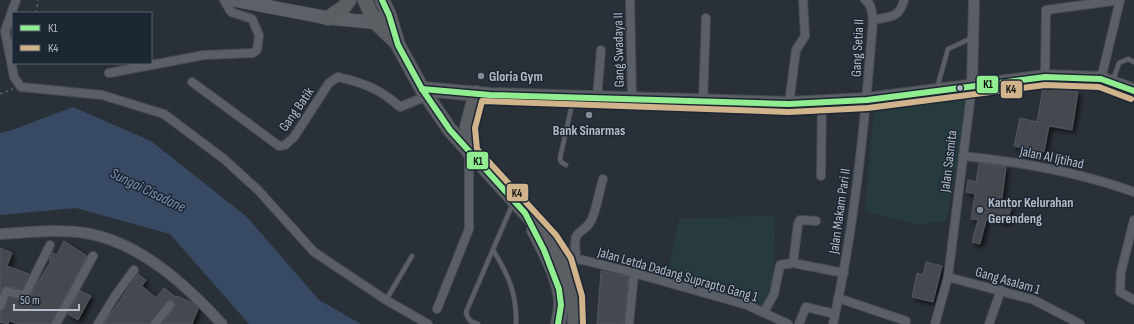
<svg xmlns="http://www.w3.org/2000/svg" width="1134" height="324" font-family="'Sofia Sans Condensed',sans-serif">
<defs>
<filter id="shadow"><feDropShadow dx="3" dy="3" stdDeviation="2" flood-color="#0009"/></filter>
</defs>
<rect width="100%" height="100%" fill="#2a3038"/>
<g fill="#273a3e">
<polygon points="970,99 946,221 919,225 865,212 874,107"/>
<polygon points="775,215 773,294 763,307 667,276 679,219"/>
</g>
<polygon fill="#384963" points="73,107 151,141 247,217 319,300 361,324 249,324 170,234 76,208 0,215 0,133 12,130"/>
<g fill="#444950" stroke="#52575f" filter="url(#shadow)">
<polygon points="1043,88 1078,92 1072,130 1049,126 1044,152 1014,146 1020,118 1037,122"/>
<polygon points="979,163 1006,167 1001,206 1011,208 1007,223 987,217 980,244 972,242 978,220 971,219 975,194 966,192 968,180 976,182"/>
<polygon points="64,241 87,256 51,324 18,324 9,321 8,324 0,322 0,311 5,308 9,297 24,300 29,297 51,261 49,260 52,253 57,255"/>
<polygon points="0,248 12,253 7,266 29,274 22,289 5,286 0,291"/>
<polygon points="926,262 942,266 933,302 912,297 917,273 923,275"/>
<polygon points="601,271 628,277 624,324 597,324"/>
<polygon points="138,274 146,280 142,286 156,298 164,288 176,297 177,296 193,303 198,309 192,324 162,324 175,306 175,303 170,300 166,302 150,324 104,324"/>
<polygon points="80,291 91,296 78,320 68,314"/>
</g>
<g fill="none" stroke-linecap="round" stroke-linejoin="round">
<g stroke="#484c53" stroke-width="5.5">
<g id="service">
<polyline points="1113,80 1119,63 1128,59 1134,62"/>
<polyline points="937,88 948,49 972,38"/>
<polyline points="566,165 561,162 560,158 573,100"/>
<path d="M493,250C509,276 517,294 516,324"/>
<polyline points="386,300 412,256"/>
<path d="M478,324C470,322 468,320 466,312L513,203"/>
</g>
</g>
<g stroke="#484c53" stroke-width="10">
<g id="minor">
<polyline points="16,0 5,31 14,77 21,87 102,95 164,114 224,159 258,190 314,252 386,300 428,324"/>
<polyline points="630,0 632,99"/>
<path d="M873,20C890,16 899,19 904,0"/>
<polyline points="109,73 204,55 253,53 257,50 259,35 252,19 231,12 224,0"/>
<polyline points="1045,77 1046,10 1120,0"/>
<polyline points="1101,79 1120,0"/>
<path d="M192,82L279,146L285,145L294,137L329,83L338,77C364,83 380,89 400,107L427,96"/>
<polyline points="597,98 601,50"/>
<polyline points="703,102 706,18"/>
<polyline points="789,104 796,50 805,36 803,0"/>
<path d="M963,156C1021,162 1079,172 1134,192"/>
<polyline points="821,176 822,102"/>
<polyline points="1134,220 1121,272 1120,292 1134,300"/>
<path d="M554,247L576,253C572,226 583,237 592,219C597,207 599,192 603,179"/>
<polyline points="561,258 583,260 634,273 747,305 788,324"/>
<polyline points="793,263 798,224 800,220 816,221"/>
<polyline points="948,277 1034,300 1080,324"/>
<polyline points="838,298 906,321"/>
<polyline points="0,306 6,291 23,295 26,293 50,245"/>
<polyline points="437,309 469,229 469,153"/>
<polyline points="764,312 774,294 780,265 793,263 844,273"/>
<polyline points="56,324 93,256"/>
<polyline points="98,324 115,296 134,270"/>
<polyline points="155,324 170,305"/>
<polyline points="629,324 634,273"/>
<polyline points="799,324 806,307 835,314"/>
<path d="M833,324C855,224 865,122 873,20C872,13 872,4 865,0"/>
<polyline points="935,324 948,277 972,86"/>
<polyline points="989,324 1001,290"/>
</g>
</g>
<g stroke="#484c53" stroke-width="12">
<g id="tertiary">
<polyline points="972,86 974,0"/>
<path d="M0,234C27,232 58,229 85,233C140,242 186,285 222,324"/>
</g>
</g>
<g stroke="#484c55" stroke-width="14">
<polyline id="primary" points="234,0 328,18 370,22 389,15"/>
</g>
<g stroke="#474c53" stroke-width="16">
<g id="trunk">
<polyline points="365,0 374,21 397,43"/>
<path d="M382,0L389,15L398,45L422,89L450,130L550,240C568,271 574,288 575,324"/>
<polyline points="328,18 344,7 349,0"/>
<polyline points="422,89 490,95 789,104 867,100 1045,77 1101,79 1134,91"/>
<polyline points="469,152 467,127 476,93"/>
<path d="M534,230C544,250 562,282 561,305C561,312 559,318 558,324"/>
</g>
</g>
<g stroke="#5d636a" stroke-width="1.5" stroke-dasharray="3 3" stroke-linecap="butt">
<polyline points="36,13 38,0"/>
<polyline points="0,94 13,89"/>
</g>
<use href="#service" stroke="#5a5e66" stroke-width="4"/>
<use href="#minor" stroke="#5a5e66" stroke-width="8"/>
<use href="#tertiary" stroke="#5a5e66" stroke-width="10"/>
<use href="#primary" stroke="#5c6168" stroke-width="13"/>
<use href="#trunk" stroke="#5b5f64" stroke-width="14"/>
<g stroke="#1d2633" stroke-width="9">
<g id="bus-1">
<polyline points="382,0 389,15 398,45 422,89 450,130 525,213 544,250 559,289 561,305 558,324"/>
<polyline points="422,89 490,95 789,104 867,100 1045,77 1101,79 1134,91"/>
</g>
</g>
<g stroke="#1d2633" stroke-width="9">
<polyline id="bus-2" points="583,324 582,296 571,258 556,235 477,149 475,128 482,101 789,112 868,108 1045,85 1099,87 1131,99"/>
</g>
<use href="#bus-1" stroke="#90ee90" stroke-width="6"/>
<use href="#bus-2" stroke="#d2b48c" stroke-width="6"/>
</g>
<g fill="#848b96" stroke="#1d2633" stroke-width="1.5">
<circle cx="481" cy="76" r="4"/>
<circle cx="589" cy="115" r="4"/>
<circle cx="980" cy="210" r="4"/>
</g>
<circle fill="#b4bcc9" stroke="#1d2633" stroke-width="1.5" cx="960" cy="88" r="3.5"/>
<g text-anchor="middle" stroke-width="3" stroke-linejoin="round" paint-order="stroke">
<g font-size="14" fill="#b4bcc9" stroke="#1d2633">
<text transform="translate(857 48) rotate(-87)" y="5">Gang Setia II</text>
<text transform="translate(618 50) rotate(-91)" y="5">Gang Swadaya II</text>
<text transform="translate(296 109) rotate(-55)" y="5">Gang Batik</text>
<text transform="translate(1052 157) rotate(12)" y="5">Jalan Al Ijtihad</text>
<text transform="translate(948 161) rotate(-83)" y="5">Jalan Sasmita</text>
<text transform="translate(839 211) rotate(-82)" y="5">Jalan Makam Pari II</text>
<text transform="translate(678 274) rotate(16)" y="5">Jalan Letda Dadang Suprapto Gang 1</text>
<text transform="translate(1008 280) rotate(16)" y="5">Gang Asalam 1</text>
</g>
<g font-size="14" font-weight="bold" fill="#b4bcc9" stroke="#1d2633" text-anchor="start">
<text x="489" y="81">Gloria Gym</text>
<text x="589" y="135" text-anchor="middle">Bank Sinarmas</text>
<text x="988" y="207">Kantor Kelurahan<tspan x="988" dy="16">Gerendeng</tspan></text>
</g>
<g font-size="15" font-style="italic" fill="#7c92b1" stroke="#1d2633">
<text transform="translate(148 190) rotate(26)" y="5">Sungai Cisadane</text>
</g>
</g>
<g stroke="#1d2633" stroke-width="1.5">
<rect x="976" y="75" width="23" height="19" rx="4" fill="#90ee90"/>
<rect x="1000" y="80" width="23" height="19" rx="4" fill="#d2b48c"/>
<rect x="466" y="151" width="23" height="19" rx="4" fill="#90ee90"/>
<rect x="506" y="183" width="23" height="19" rx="4" fill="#d2b48c"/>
</g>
<g font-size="11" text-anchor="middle" font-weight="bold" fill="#111">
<text x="988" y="88">K1</text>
<text x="1011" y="93">K4</text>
<text x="478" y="165">K1</text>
<text x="517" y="197">K4</text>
</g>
<rect x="12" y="12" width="140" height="52" fill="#1d2633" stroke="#59626f"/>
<rect x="20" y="25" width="20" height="6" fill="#90ee90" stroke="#59626f"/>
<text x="48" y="32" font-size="12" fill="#b4bcc9">K1</text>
<rect x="20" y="45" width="20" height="6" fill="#d2b48c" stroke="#59626f"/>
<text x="48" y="52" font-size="12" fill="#b4bcc9">K4</text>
<path d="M14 304v6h65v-6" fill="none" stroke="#b4bcc9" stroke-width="2"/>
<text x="20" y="304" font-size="12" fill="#b4bcc9" stroke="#1d2633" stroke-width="3" paint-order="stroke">50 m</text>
</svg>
